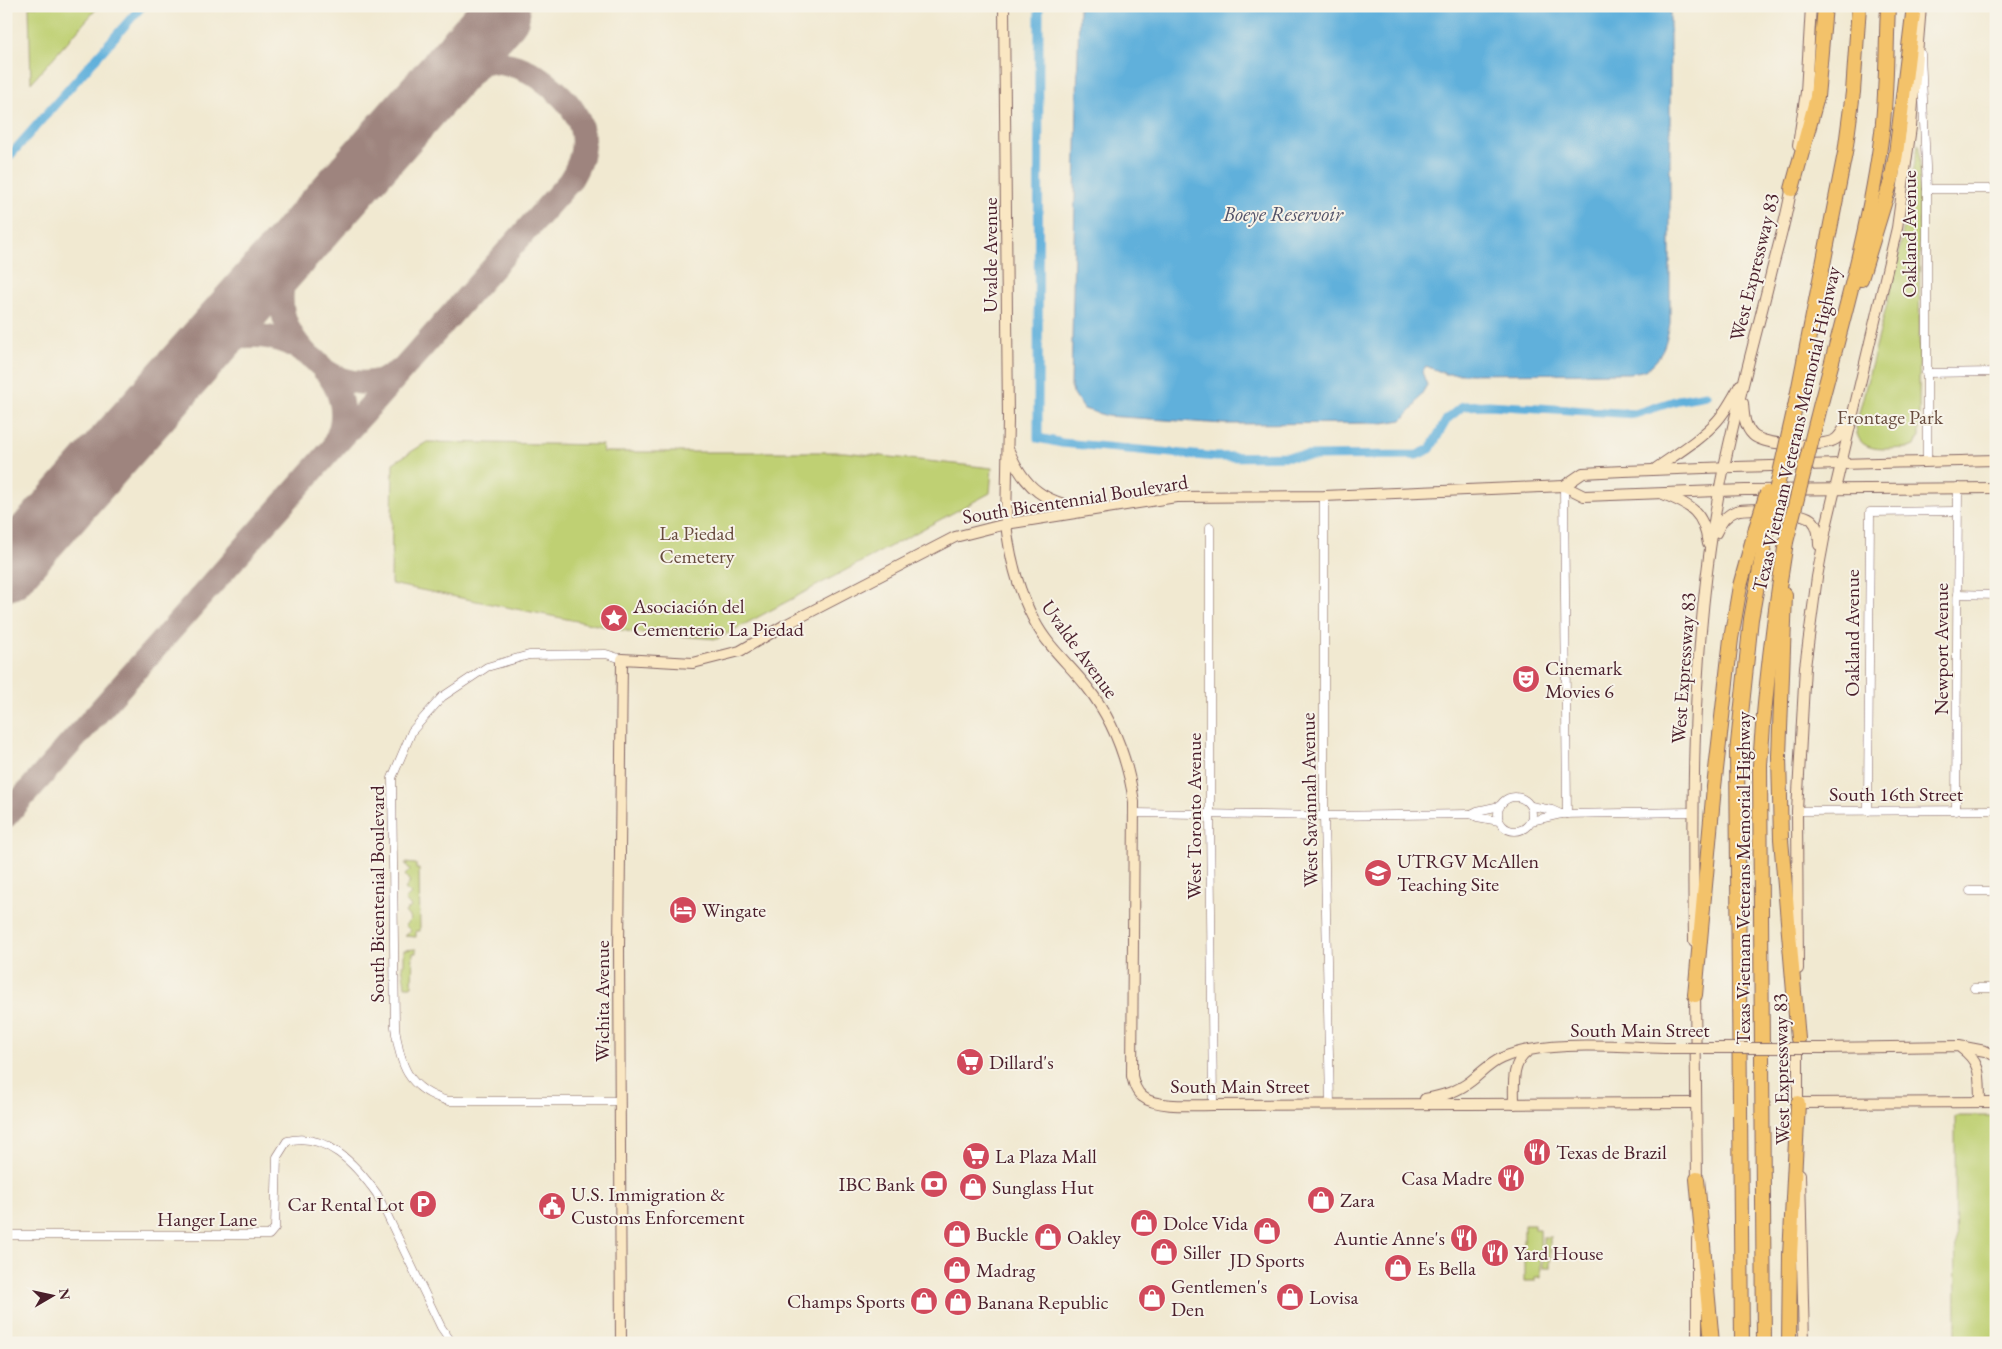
<svg xmlns="http://www.w3.org/2000/svg" width="2002" height="1349" font-family="'EB Garamond',serif">
<rect width="100%" height="100%" fill="#f7f3e8"/>
<filter id="ink" filterUnits="userSpaceOnUse"><feTurbulence type="fractalNoise" baseFrequency=".02" numOctaves="2"/><feDisplacementMap in="SourceGraphic" scale="10" xChannelSelector="R" yChannelSelector="G"/><feConvolveMatrix kernelMatrix="1 2 1 2 8 2 1 2 1" color-interpolation-filters="sRGB"/></filter>
<filter id="wash" filterUnits="userSpaceOnUse"><feTurbulence type="fractalNoise" baseFrequency=".0096" numOctaves="4" result="noise"/><feDisplacementMap in="SourceGraphic" scale="20" xChannelSelector="R" yChannelSelector="G"/><feGaussianBlur stdDeviation="1.12" result="paint"/><feColorMatrix in="noise" values="0 0 0 0 0 0 0 0 0 0 0 0 0 0 0 0 0 1.4 0 .05"/><feComposite in="paint" operator="in"/></filter>
<g filter="url(#wash)">
<rect width="100%" height="100%" fill="#f1e9d1"/>
<g fill="#bfd073" stroke="#84784f">
<polygon points="29,6 99,6 31,83"/>
<path d="M1918,144L1920,146L1919,436L1915,446L1909,448C1887,448 1856,456 1856,425L1897,265Z"/>
<polygon points="427,442 602,445 603,452 844,452 992,468 990,493 717,639 632,632 391,584 393,463"/>
<polygon points="405,863 416,864 416,869 419,869 420,931 416,931 416,937 405,936 411,931 405,925 411,919 405,912 411,907 405,900 411,894 405,889 410,882 405,875 410,870"/>
<polygon points="416,949 416,953 413,953 412,986 405,986 402,965 404,964 404,950"/>
<polygon points="1955,1116 1996,1116 1996,1343 1956,1343"/>
<polygon points="1524,1225 1535,1225 1535,1229 1540,1229 1541,1277 1535,1277 1535,1281 1524,1281"/>
<rect x="1543" y="1237" width="7" height="31"/>
</g>
<path fill="#60b0db" stroke="#556883" d="M1079,6H1670V323C1667,339 1663,358 1648,368C1643,372 1634,372 1629,373L1446,374L1426,366L1422,372L1427,385L1412,410L1402,420L1383,423L1224,424L1107,416L1084,409L1071,389Z"/>
<g fill="none" stroke-linecap="round" stroke-linejoin="round">
<g stroke="#60b0db" stroke-width="9">
<polyline points="1039,6 1038,438 1062,443 1216,457 1417,455 1430,449 1447,419 1463,406 1489,405 1635,414 1678,400 1706,395"/>
<polyline points="6,160 142,6"/>
</g>
<g stroke="#9e847e" stroke-width="24">
<path d="M300,240C279,278 271,314 303,350"/>
<path d="M190,364C207,350 224,337 247,336C299,331 364,387 335,442"/>
<path d="M324,370C347,385 373,388 397,372"/>
<path d="M6,816L569,182C592,148 586,117 556,91C545,81 535,73 521,68C502,61 480,61 460,59"/>
</g>
<polyline stroke="#9e847e" stroke-width="60" points="6,571 500,14"/>
</g>
</g>
<g filter="url(#ink)">
<g fill="none" stroke-linecap="round" stroke-linejoin="round">
<g stroke="#846665" stroke-width="9">
<g id="street">
<polyline points="1921,54 1927,189 1927,462"/>
<polyline points="1927,189 1996,189"/>
<polyline points="1926,373 1996,372"/>
<polyline points="1564,486 1567,814"/>
<polyline points="1324,496 1324,816 1330,1104"/>
<polyline points="1210,527 1210,814 1213,1105"/>
<polyline points="1957,594 1996,595"/>
<circle cx="1515" cy="814" r="17"/>
<polyline points="1531,806 1552,810 1561,814"/>
<polyline points="1797,811 1996,810"/>
<polyline points="1868,811 1870,512 1956,511"/>
<polyline points="1956,811 1958,487"/>
<polyline points="1134,813 1324,816 1471,814 1477,817 1499,821"/>
<polyline points="1471,814 1477,811 1500,806"/>
<polyline points="1531,821 1561,814 1693,812"/>
<polyline points="1970,891 1996,891"/>
<polyline points="1974,988 1996,988"/>
<path d="M620,1101H448C407,1089 400,1065 395,1027L392,778L412,731L442,697L487,667L529,655L606,654L622,659"/>
<path d="M6,1235H269L275,1228L277,1157L287,1141C326,1131 356,1165 377,1194L441,1327L452,1343"/>
</g>
</g>
<g stroke="#846665" stroke-width="12">
<g id="secondary">
<path d="M1004,6L1008,419L1006,524C1010,559 1018,591 1035,622C1048,647 1070,665 1087,687C1114,721 1128,761 1134,802L1132,1076C1134,1084 1136,1092 1143,1097C1156,1108 1195,1105 1213,1105L1695,1103"/>
<polyline points="1798,145 1806,92 1811,6"/>
<path d="M1743,403C1744,415 1744,426 1753,435C1765,446 1822,448 1836,439C1841,435 1844,428 1847,423"/>
<path d="M1009,451C1025,489 1045,502 1084,509"/>
<path d="M1655,469C1676,454 1700,440 1717,421C1726,411 1733,398 1740,385"/>
<path d="M1564,486L1583,473C1720,466 1858,464 1996,460"/>
<path d="M1663,494C1691,505 1704,512 1708,544"/>
<path d="M1716,533C1720,523 1726,515 1736,511C1748,507 1804,511 1812,520C1818,526 1819,536 1819,545"/>
<path d="M1694,942C1692,791 1692,641 1719,492C1733,417 1754,344 1772,270C1779,242 1788,213 1792,184"/>
<polyline points="1798,969 1797,811 1805,667 1817,577 1827,523 1897,228 1911,127 1921,6"/>
<polyline points="1695,989 1697,1184"/>
<polyline points="1798,1041 1798,1109"/>
<polyline points="1822,1048 1959,1046 1985,1051 1996,1056"/>
<path d="M1961,1048C1983,1064 1979,1078 1980,1102"/>
<path d="M1425,1099C1442,1096 1457,1092 1471,1081C1481,1073 1490,1063 1502,1058C1544,1039 1622,1047 1670,1048"/>
<polyline points="1798,1103 1996,1102"/>
<path d="M1514,1104C1514,1085 1511,1064 1527,1052"/>
<polyline points="1800,1174 1804,1343"/>
<polyline points="621,1343 619,948 622,659 693,663 740,651 785,625 955,537 1006,524 1176,497 1324,496 1564,486 1584,496 1745,490 1996,488"/>
<polyline points="1697,1343 1697,1239"/>
</g>
</g>
<g stroke="#846665" stroke-width="16">
<g id="highway">
<polyline points="1792,189 1817,97 1825,6"/>
<polyline points="1861,279 1891,181 1896,154 1914,6"/>
<path d="M1821,403C1844,315 1871,222 1882,132C1887,90 1886,48 1888,6"/>
<polyline points="1795,407 1845,153 1853,92 1859,6"/>
<polyline points="1785,595 1779,756 1781,839 1798,1039"/>
<polyline points="1695,995 1714,787 1731,639 1740,586 1756,528"/>
<polyline points="1697,1179 1712,1343"/>
<polyline points="1742,1343 1737,753 1751,619 1766,535"/>
<path d="M1764,1343L1760,765C1765,690 1774,616 1786,542"/>
<polyline points="1789,1343 1790,1255 1798,1103"/>
</g>
</g>
<use href="#street" stroke="#fff" stroke-width="8"/>
<use href="#secondary" stroke="#fae7c3" stroke-width="10"/>
<use href="#highway" stroke="#f3c26a" stroke-width="14"/>
<g stroke="#846665" stroke-width="12" stroke-linecap="butt">
<polyline id="secondary-bridge" points="1670,1048 1822,1048"/>
</g>
<g stroke="#846665" stroke-width="16" stroke-linecap="butt">
<g id="highway-bridge">
<polyline points="1756,528 1767,493"/>
<polyline points="1766,535 1795,407"/>
<polyline points="1786,542 1821,403"/>
</g>
</g>
<use href="#secondary-bridge" stroke="#fae7c3" stroke-width="10"/>
<use href="#highway-bridge" stroke="#f3c26a" stroke-width="14"/>
</g>
</g>
<defs>
<g id="sight-disc" transform="scale(1.4375)"><circle r="9.5" fill="#d1495b" stroke="#f7f3e8"/><path d="M0-6L1.8-2.2L6-1.7L2.9 1.2L3.7 5.4L0 3.3L-3.7 5.4L-2.9 1.2L-6-1.7L-1.8-2.2Z" fill="#fff"/></g>
<g id="theatre-disc" transform="scale(1.4375)"><circle r="9.5" fill="#d1495b" stroke="#f7f3e8"/><path d="M-5-5.5Q0-4 5-5.5V0Q5 5 0 6Q-5 5-5 0ZM-3.3-2.5H-1v1.5H-3.3ZM1-2.5H3.3v1.5H1ZM-2.8 1Q0 5.5 2.8 1Z" fill="#fff"/></g>
<g id="university-disc" transform="scale(1.4375)"><circle r="9.5" fill="#d1495b" stroke="#f7f3e8"/><path d="M0-5L7-2L0 1L-7-2ZM-4 1L0 2.5L4 1V4Q0 6-4 4Z" fill="#fff"/></g>
<g id="hotel-disc" transform="scale(1.4375)"><circle r="9.5" fill="#d1495b" stroke="#f7f3e8"/><path d="M-6-4.5h1.5V1H6V5H4.5V3h-9V5H-6ZM-4 0a1.8 1.8 0 1 1 3.6 0ZM.5 0V-2.5h3Q6-2.5 6 0Z" fill="#fff"/></g>
<g id="supermarket-disc" transform="scale(1.4375)"><circle r="9.5" fill="#d1495b" stroke="#f7f3e8"/><path d="M-6-5.5h2.5l.6 2H6L4.5 2H-2.5L-4.4-4H-6ZM-1.5 3.2a1.3 1.3 0 1 0 .1 0ZM3 3.2a1.3 1.3 0 1 0 .1 0Z" fill="#fff"/></g>
<g id="restaurant-disc" transform="scale(1.4375)"><circle r="9.5" fill="#d1495b" stroke="#f7f3e8"/><path d="M-5-6h1v4h1v-4h1v4h1v-4h1v5L-1.5 .5V6h-2V.5L-5-1ZM5-6V6H3V1.5H1.5Q1.5-4 5-6Z" fill="#fff"/></g>
<g id="bank-disc" transform="scale(1.4375)"><circle r="9.5" fill="#d1495b" stroke="#f7f3e8"/><path d="M-6-4H6V4H-6ZM0-2.3a2.3 2.3 0 1 0 0 4.6a2.3 2.3 0 1 0 0-4.6Z" fill="#fff"/></g>
<g id="shop-disc" transform="scale(1.4375)"><circle r="9.5" fill="#d1495b" stroke="#f7f3e8"/><path d="M-5-2.5h2.3a2.7 3.5 0 0 1 5.4 0H5L5.5 6h-11ZM-1.5-2.5h3a1.5 2.3 0 0 0-3 0Z" fill="#fff"/></g>
<g id="parking-disc" transform="scale(1.4375)"><circle r="9.5" fill="#d1495b" stroke="#f7f3e8"/><path d="M-3.5-5.5H1a3.5 3.5 0 0 1 0 7H-1V5.5H-3.5ZM-1-3.4V-.6H.8a1.4 1.4 0 0 0 0-2.8Z" fill="#fff"/></g>
<g id="civic-disc" transform="scale(1.4375)"><circle r="9.5" fill="#d1495b" stroke="#f7f3e8"/><path d="M-.6-6.5H3V-4.5H.6V-3L4-1V1h2V6H-6V1h2V-1L-.6-3ZM-1.2 2.5V6h2.4V2.5Z" fill="#fff"/></g>
</defs>
<g fill-rule="evenodd">
<use href="#sight-disc" x="614" y="618"/>
<use href="#theatre-disc" x="1526" y="679"/>
<use href="#university-disc" x="1378" y="873"/>
<use href="#hotel-disc" x="683" y="910"/>
<use href="#supermarket-disc" x="970" y="1062"/>
<use href="#restaurant-disc" x="1537" y="1152"/>
<use href="#supermarket-disc" x="976" y="1156"/>
<use href="#restaurant-disc" x="1511" y="1178"/>
<use href="#bank-disc" x="934" y="1184"/>
<use href="#shop-disc" x="973" y="1187"/>
<use href="#shop-disc" x="1321" y="1200"/>
<use href="#parking-disc" x="423" y="1204"/>
<use href="#civic-disc" x="552" y="1206"/>
<use href="#shop-disc" x="1144" y="1223"/>
<use href="#shop-disc" x="1267" y="1231"/>
<use href="#shop-disc" x="957" y="1234"/>
<use href="#shop-disc" x="1048" y="1237"/>
<use href="#restaurant-disc" x="1464" y="1238"/>
<use href="#shop-disc" x="1164" y="1252"/>
<use href="#restaurant-disc" x="1495" y="1253"/>
<use href="#shop-disc" x="1398" y="1268"/>
<use href="#shop-disc" x="957" y="1270"/>
<use href="#shop-disc" x="1290" y="1297"/>
<use href="#shop-disc" x="1152" y="1298"/>
<use href="#shop-disc" x="924" y="1301"/>
<use href="#shop-disc" x="958" y="1302"/>
</g>
<g text-anchor="middle" stroke-width="4" stroke-linejoin="round" paint-order="stroke">
<g font-size="20" fill="#4a1f2b" stroke="#f7f3e8">
<text transform="translate(1909 234) rotate(-90)" y="7">Oakland Avenue</text>
<text transform="translate(990 255) rotate(-90)" y="7">Uvalde Avenue</text>
<text transform="translate(1754 267) rotate(-76)" y="7">West Expressway 83</text>
<text transform="translate(1796 429) rotate(-77)" y="7">Texas Vietnam Veterans Memorial Highway</text>
<text transform="translate(1075 499) rotate(-9)" y="7">South Bicentennial Boulevard</text>
<text transform="translate(1852 633) rotate(-90)" y="7">Oakland Avenue</text>
<text transform="translate(1080 649) rotate(54)" y="7">Uvalde Avenue</text>
<text transform="translate(1941 649) rotate(-90)" y="7">Newport Avenue</text>
<text transform="translate(1683 668) rotate(-86)" y="7">West Expressway 83</text>
<text x="1896" y="801">South 16th Street</text>
<text transform="translate(1309 800) rotate(-91)" y="7">West Savannah Avenue</text>
<text transform="translate(1194 816) rotate(-90)" y="7">West Toronto Avenue</text>
<text transform="translate(1743 878) rotate(-90)" y="7">Texas Vietnam Veterans Memorial Highway</text>
<text transform="translate(377 894) rotate(-90)" y="7">South Bicentenial Boulevard</text>
<text transform="translate(602 1001) rotate(-90)" y="7">Wichita Avenue</text>
<text x="1640" y="1037">South Main Street</text>
<text transform="translate(1781 1069) rotate(-91)" y="7">West Expressway 83</text>
<text x="1240" y="1093">South Main Street</text>
<text x="207" y="1226">Hanger Lane</text>
</g>
<g font-size="20" fill="#674b3d" stroke="#f7f3e8">
<text x="1890" y="424">Frontage Park</text>
<text x="697" y="540">La Piedad<tspan x="697" dy="23">Cemetery</tspan></text>
</g>
<g font-size="20" fill="#4a1f2b" stroke="#f7f3e8" text-anchor="start">
<text x="633" y="613">Asociación del<tspan x="633" dy="23">Cementerio La Piedad</tspan></text>
<text x="1545" y="675">Cinemark<tspan x="1545" dy="23">Movies 6</tspan></text>
<text x="1397" y="868">UTRGV McAllen<tspan x="1397" dy="23">Teaching Site</tspan></text>
<text x="702" y="917">Wingate</text>
<text x="989" y="1069">Dillard's</text>
<text x="1556" y="1159">Texas de Brazil</text>
<text x="995" y="1163">La Plaza Mall</text>
<text x="1492" y="1185" text-anchor="end">Casa Madre</text>
<text x="915" y="1191" text-anchor="end">IBC Bank</text>
<text x="992" y="1194">Sunglass Hut</text>
<text x="571" y="1201">U.S. Immigration &amp;<tspan x="571" dy="23">Customs Enforcement</tspan></text>
<text x="1340" y="1207">Zara</text>
<text x="404" y="1211" text-anchor="end">Car Rental Lot</text>
<text x="1163" y="1230">Dolce Vida</text>
<text x="976" y="1241">Buckle</text>
<text x="1067" y="1244">Oakley</text>
<text x="1445" y="1245" text-anchor="end">Auntie Anne's</text>
<text x="1183" y="1259">Siller</text>
<text x="1514" y="1260">Yard House</text>
<text x="1267" y="1267" text-anchor="middle">JD Sports</text>
<text x="1417" y="1275">Es Bella</text>
<text x="976" y="1277">Madrag</text>
<text x="1171" y="1293">Gentlemen's<tspan x="1171" dy="23">Den</tspan></text>
<text x="1309" y="1304">Lovisa</text>
<text x="905" y="1308" text-anchor="end">Champs Sports</text>
<text x="977" y="1309">Banana Republic</text>
</g>
<g font-size="21" font-style="italic" fill="#525269" stroke="#f7f3e8">
<text x="1283" y="221">Boeye Reservoir</text>
</g>
</g>
<rect width="2002" height="1349" fill="none" stroke="#f7f3e8" stroke-width="25"/>
<g transform="translate(52 1296) rotate(81)" stroke="#f7f3e8" stroke-width="4" paint-order="stroke">
<path d="M0-4L9 19L0 12L-9 19Z" fill="#4a1f2b"/>
<text y="-8" font-size="14" font-weight="bold" text-anchor="middle" fill="#4a1f2b">N</text>
</g>
</svg>
